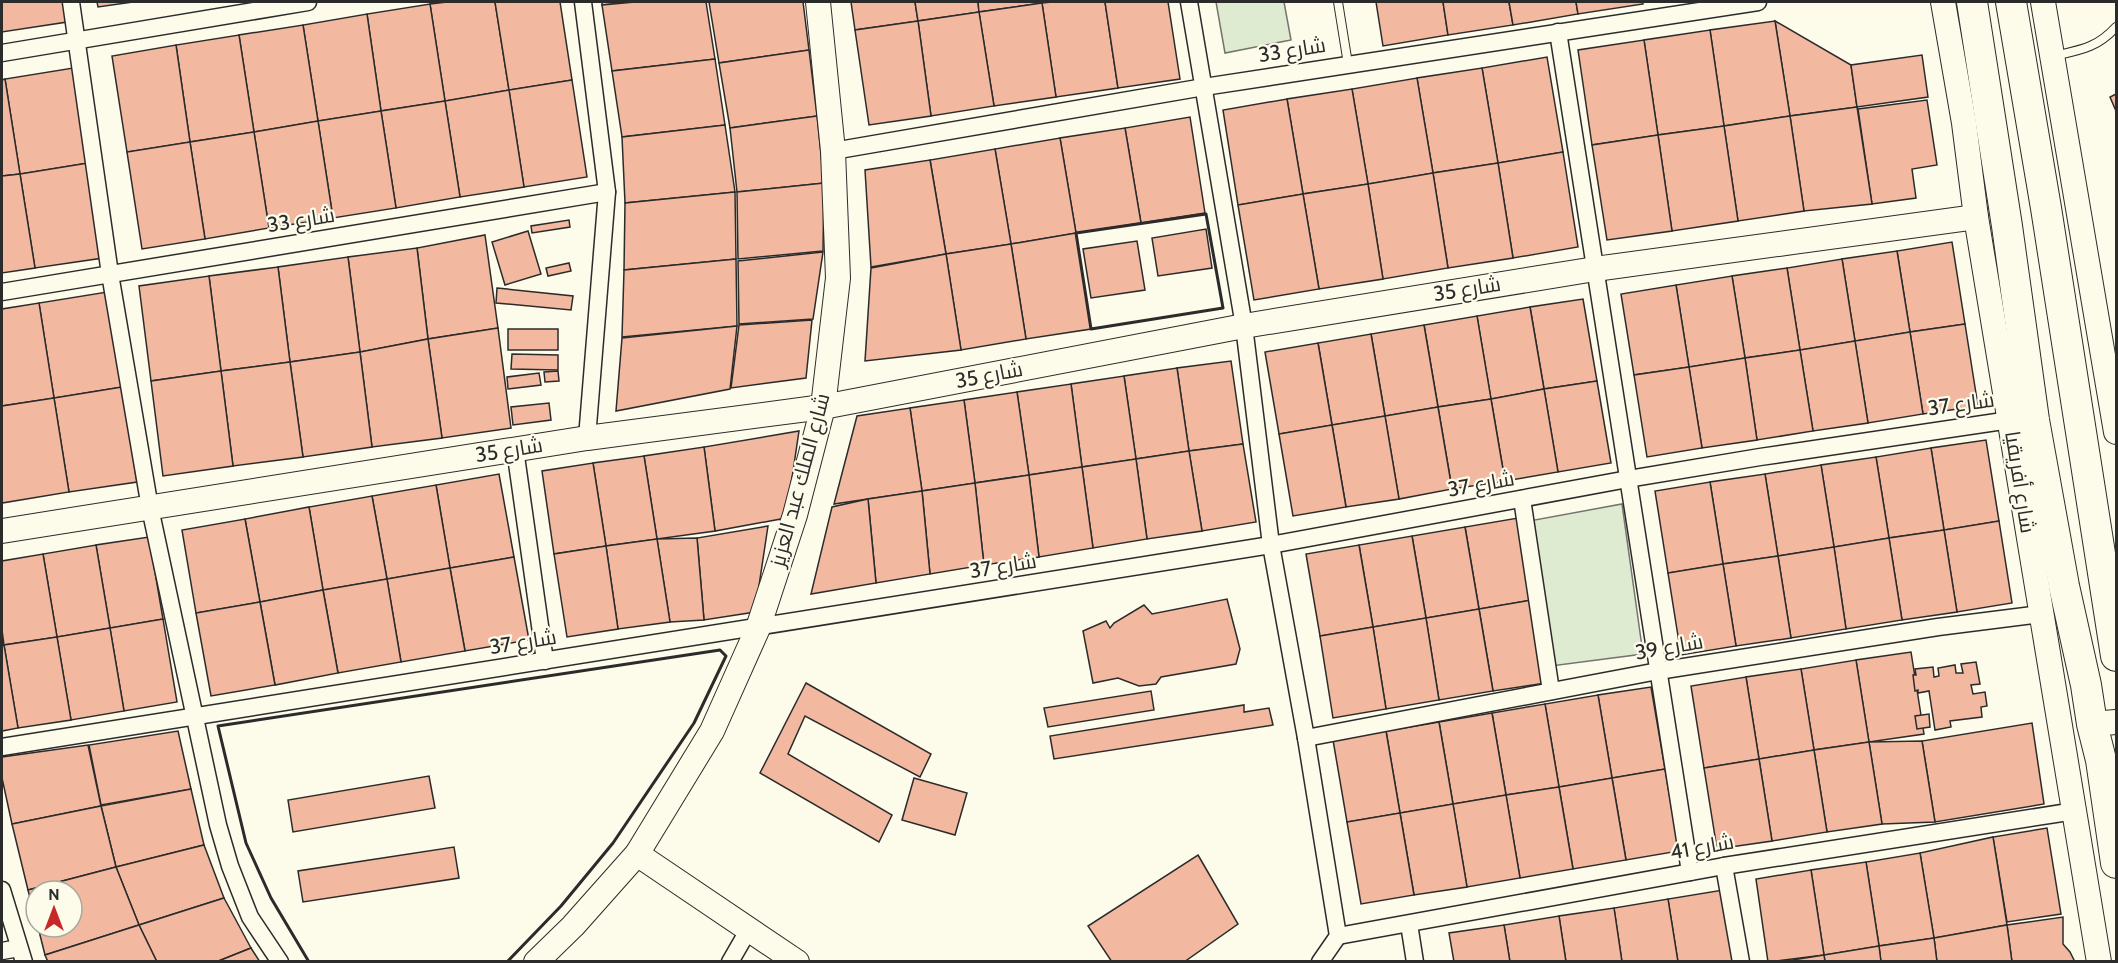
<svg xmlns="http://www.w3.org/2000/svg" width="2118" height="963" font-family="Cabin,Cairo,sans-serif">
<rect width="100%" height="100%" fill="#fdfbea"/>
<g fill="#deebd1" stroke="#74746e" stroke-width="1.5">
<polygon points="1216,2 1284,2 1291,40 1225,53"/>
<polygon points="1622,504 1643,654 1551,666 1529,521"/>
</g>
<g fill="#f2b8a0" stroke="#2b2b2b" stroke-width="1.5">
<polygon points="2,2 64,2 67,22 2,32"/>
<polygon points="97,2 133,2 98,7"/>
<polygon points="447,2 495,2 509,90 445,101 430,4"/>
<polygon points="495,2 560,2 572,80 509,90"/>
<polygon points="602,2 635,2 602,5"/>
<polygon points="635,2 706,2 715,59 612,71 602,5"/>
<polygon points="709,2 803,2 809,50 719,63"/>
<polygon points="851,2 915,2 918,21 855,30"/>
<polygon points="915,2 978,2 979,12 918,21"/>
<polygon points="978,2 1041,2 1042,3 979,12"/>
<polygon points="1052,2 1105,2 1118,88 1056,97 1042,3"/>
<polygon points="1105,2 1168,2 1180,79 1118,88"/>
<polygon points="1376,2 1443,2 1448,35 1383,46"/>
<polygon points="1443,2 1509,2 1513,25 1448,35"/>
<polygon points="1509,2 1576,2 1578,14 1513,25"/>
<polygon points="1576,2 1642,2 1643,4 1578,14"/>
<polygon points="1042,3 1056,97 994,106 979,12"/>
<polygon points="430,4 445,101 381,111 367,14"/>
<polygon points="979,12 994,106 931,116 918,21"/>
<polygon points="367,14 381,111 318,121 303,25"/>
<polygon points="918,21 931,116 869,125 855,30"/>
<polygon points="1775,21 1851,65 1857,107 1790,116"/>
<polygon points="1775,21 1790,116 1724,126 1710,30"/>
<polygon points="303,25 318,121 254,132 239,35"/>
<polygon points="1710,30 1724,126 1658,135 1644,40"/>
<polygon points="239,35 254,132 190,142 176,45"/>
<polygon points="1644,40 1658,135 1592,145 1578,50"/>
<polygon points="176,45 190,142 127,152 112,56"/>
<polygon points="809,50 817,116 730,128 719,63"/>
<polygon points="1922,55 1928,97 1857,107 1851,65"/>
<polygon points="1547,57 1563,152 1498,163 1482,68"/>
<polygon points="715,59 725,125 622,137 612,71"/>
<polygon points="73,68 88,163 20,174 5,79"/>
<polygon points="1482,68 1498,163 1433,173 1417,78"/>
<polygon points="1417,78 1433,173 1368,184 1352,89"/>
<polygon points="5,79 20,174 2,176 2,80"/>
<polygon points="572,80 587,177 524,187 509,90"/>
<polygon points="1352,89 1368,184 1303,194 1287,99"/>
<polygon points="509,90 524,187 460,197 445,101"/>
<polygon points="2116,94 2116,111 2110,97"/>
<polygon points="1287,99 1303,194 1238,205 1223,110"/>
<polygon points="1927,100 1937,165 1912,169 1916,198 1872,204 1858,109"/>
<polygon points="445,101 460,197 396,208 381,111"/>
<polygon points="1857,107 1872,204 1804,211 1790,116"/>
<polygon points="381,111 396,208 333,218 318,121"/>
<polygon points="817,116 824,183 737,192 730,128"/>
<polygon points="1790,116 1804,211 1738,221 1724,126"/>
<polygon points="1190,117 1205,213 1141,223 1125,128"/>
<polygon points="318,121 333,218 269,228 254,132"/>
<polygon points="725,125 735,192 625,203 622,137"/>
<polygon points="1724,126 1738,221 1672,231 1658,135"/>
<polygon points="1125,128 1141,223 1076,233 1060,138"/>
<polygon points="254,132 269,228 205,239 190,142"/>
<polygon points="1658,135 1672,231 1607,240 1592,145"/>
<polygon points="1060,138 1076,233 1011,244 995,149"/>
<polygon points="190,142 205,239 142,249 127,152"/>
<polygon points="995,149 1011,244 946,254 930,160"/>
<polygon points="1563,152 1578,247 1513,258 1498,163"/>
<polygon points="930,160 946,254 871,267 865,170"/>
<polygon points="88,163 103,258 35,268 20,174"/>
<polygon points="1498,163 1513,258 1448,268 1433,173"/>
<polygon points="1433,173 1448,268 1383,279 1368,184"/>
<polygon points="20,174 35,268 2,273 2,176"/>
<polygon points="824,183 823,251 738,259 737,192"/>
<polygon points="1368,184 1383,279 1319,289 1303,194"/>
<polygon points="735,192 736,259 624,270 625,203"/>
<polygon points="1303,194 1319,289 1254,300 1238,205"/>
<polygon points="569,220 570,227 532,233 531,226"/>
<polygon points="1206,229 1212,268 1158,276 1152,238"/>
<polygon points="528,231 541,274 505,285 492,242"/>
<polygon points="1076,233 1091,329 1026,339 1011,244"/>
<polygon points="485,235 498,328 428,339 417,248"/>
<polygon points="1137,241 1145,290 1091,298 1083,249"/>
<polygon points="1952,242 1965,324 1910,332 1897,251"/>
<polygon points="1011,244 1026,339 961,350 946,254"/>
<polygon points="417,248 428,339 360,352 348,257"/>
<polygon points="1897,251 1910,332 1855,341 1842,259"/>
<polygon points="823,252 813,319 739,324 738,261"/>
<polygon points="946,254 961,350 865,361 871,268"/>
<polygon points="348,257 360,352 290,362 278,267"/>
<polygon points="736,259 737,326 622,337 624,270"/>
<polygon points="1842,259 1855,341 1800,350 1787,268"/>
<polygon points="569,263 571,271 548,276 546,268"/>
<polygon points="278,267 290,362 221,371 209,276"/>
<polygon points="1787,268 1800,350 1745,358 1732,276"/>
<polygon points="209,276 221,371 151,381 139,286"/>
<polygon points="1732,276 1745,358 1689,367 1676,285"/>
<polygon points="1676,285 1689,367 1634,375 1621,294"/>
<polygon points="497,288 573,296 571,310 496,303"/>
<polygon points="107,292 122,387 54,398 39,303"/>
<polygon points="1583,299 1597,381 1544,389 1530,307"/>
<polygon points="39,303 54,398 2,406 2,309"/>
<polygon points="1530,307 1544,389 1491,399 1477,316"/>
<polygon points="1477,316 1491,399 1438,407 1424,325"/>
<polygon points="812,320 806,378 731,388 739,325"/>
<polygon points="1965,324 1978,406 1923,414 1910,332"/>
<polygon points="1424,325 1438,407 1385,416 1371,334"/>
<polygon points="737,326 730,389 616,411 622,338"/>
<polygon points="498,328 511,428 442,438 428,339"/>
<rect x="508" y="329" width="50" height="21"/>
<polygon points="1910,332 1923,414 1868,423 1855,341"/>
<polygon points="1371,334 1385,416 1332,425 1318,343"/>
<polygon points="428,339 442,438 372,447 360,352"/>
<polygon points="1855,341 1868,423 1813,431 1800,350"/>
<polygon points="1318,343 1332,425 1279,434 1265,352"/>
<polygon points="1800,350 1813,431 1757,440 1745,358"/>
<polygon points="360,352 372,447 303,457 290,362"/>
<polygon points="512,354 558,355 558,370 511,369"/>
<polygon points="1745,358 1757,440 1702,448 1689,367"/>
<polygon points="1231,361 1243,444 1189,451 1177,368"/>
<polygon points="290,362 303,457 233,466 221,371"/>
<polygon points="1689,367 1702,448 1647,457 1634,375"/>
<polygon points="1177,368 1189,451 1136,459 1124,376"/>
<polygon points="221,371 233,466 163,476 151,381"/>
<polygon points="558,371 559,381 545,382 544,372"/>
<polygon points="539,373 541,385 508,389 507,377"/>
<polygon points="1124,376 1136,459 1082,467 1071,384"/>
<polygon points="1597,381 1611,463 1558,472 1544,389"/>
<polygon points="1071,384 1082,467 1029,475 1017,392"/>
<polygon points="122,387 137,482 69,492 54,398"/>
<polygon points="1544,389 1558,472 1505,481 1491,399"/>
<polygon points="1017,392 1029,475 975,483 964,400"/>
<polygon points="54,398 69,492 2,503 2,406"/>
<polygon points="1491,399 1505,481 1452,489 1438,407"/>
<polygon points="964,400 975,483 922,491 910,408"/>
<polygon points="549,403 551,420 513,425 511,407"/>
<polygon points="1438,407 1452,489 1399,499 1385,416"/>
<polygon points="910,408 922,491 834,504 857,416"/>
<polygon points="1385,416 1399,499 1346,507 1332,425"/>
<polygon points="1332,425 1346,507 1293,516 1279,434"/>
<polygon points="799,431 786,518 715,531 704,447"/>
<polygon points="1986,440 1999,521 1944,530 1931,448"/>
<polygon points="1243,444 1256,522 1202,531 1189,451"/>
<polygon points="704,447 715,531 657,539 644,456"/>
<polygon points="1931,448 1944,530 1889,538 1876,457"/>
<polygon points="1189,451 1202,531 1147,539 1136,459"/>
<polygon points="644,456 657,539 606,546 593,463"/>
<polygon points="1876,457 1889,538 1834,547 1821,465"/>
<polygon points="1136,459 1147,539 1093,548 1082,467"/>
<polygon points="593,463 606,546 554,554 542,471"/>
<polygon points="1821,465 1834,547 1778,556 1765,474"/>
<polygon points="1082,467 1093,548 1039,557 1029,475"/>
<polygon points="499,474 514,557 450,568 436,485"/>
<polygon points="1765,474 1778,556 1723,564 1710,482"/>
<polygon points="1029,475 1039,557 984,565 975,483"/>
<polygon points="1710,482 1723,564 1668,573 1655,491"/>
<polygon points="975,483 984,565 930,574 922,491"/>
<polygon points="436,485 450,568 387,579 372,496"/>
<polygon points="922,491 930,574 876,583 868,499"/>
<polygon points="372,496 387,579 323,590 309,507"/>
<polygon points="868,499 876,583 811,594 832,507"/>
<polygon points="309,507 323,590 260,602 245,519"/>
<polygon points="1518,518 1532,600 1479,609 1465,527"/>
<polygon points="245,519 260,602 196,613 182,530"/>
<polygon points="1999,521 2012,603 1957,612 1944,530"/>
<polygon points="768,526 755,612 704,620 697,538"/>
<polygon points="1465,527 1479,609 1426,618 1412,536"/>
<polygon points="1944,530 1957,612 1902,620 1889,538"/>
<polygon points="1412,536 1426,618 1373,627 1359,545"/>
<polygon points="149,537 163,619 110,628 96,545"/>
<polygon points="697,538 704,620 670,622 657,539"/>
<polygon points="1889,538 1902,620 1846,629 1834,547"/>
<polygon points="657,539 670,622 618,629 606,546"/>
<polygon points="96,545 110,628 57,637 43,554"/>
<polygon points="1359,545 1373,627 1320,636 1306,554"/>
<polygon points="606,546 618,629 567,637 554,554"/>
<polygon points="1834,547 1846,629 1791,638 1778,556"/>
<polygon points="43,554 57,637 4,645 2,630 2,561"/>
<polygon points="1778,556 1791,638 1736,646 1723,564"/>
<polygon points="514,557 529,640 465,651 450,568"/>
<polygon points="1723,564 1736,646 1681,655 1668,573"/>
<polygon points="450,568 465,651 401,662 387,579"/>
<polygon points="387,579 401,662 338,673 323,590"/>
<polygon points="323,590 338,673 275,685 260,602"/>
<polygon points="1227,599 1240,649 1236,664 1161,677 1156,684 1139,686 1118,678 1093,683 1083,631 1106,621 1110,628 1114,623 1144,605 1152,614"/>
<polygon points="1532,600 1546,683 1493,691 1479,609"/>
<polygon points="260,602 275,685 211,696 196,613"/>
<polygon points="1479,609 1493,691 1439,700 1426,618"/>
<polygon points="1426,618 1439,700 1386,709 1373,627"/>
<polygon points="163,619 177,702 124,711 110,628"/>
<polygon points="1373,627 1386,709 1333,718 1320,636"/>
<polygon points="110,628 124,711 71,720 57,637"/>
<polygon points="57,637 71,720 18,728 4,645"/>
<polygon points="4,645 18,728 2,731 2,646"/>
<polygon points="1911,652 1924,734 1869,742 1856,660"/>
<polygon points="1856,660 1869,742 1814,750 1801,669"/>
<polygon points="1976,662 1980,684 1971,685 1973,694 1985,692 1987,706 1981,707 1982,717 1950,721 1951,727 1935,730 1929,691 1918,693 1918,690 1915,691 1913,675 1916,675 1915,669 1933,667 1934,677 1939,676 1938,668 1955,665 1956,673 1963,673 1961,664"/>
<polygon points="1801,669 1814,750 1759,759 1746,677"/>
<polygon points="1746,677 1759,759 1704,768 1691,686"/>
<polygon points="806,683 931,754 920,777 805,716 788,754 892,815 879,842 760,773"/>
<polygon points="1651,687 1665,769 1612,778 1598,695"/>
<polygon points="1151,691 1154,710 1048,727 1044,708"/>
<polygon points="1598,695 1612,778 1559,787 1545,704"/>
<polygon points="1545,704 1559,787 1506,795 1492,713"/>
<polygon points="1244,705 1244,712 1269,708 1273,725 1054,759 1050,736"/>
<polygon points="1492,713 1506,795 1453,804 1439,722"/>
<polygon points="1929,714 1930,727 1917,729 1915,716"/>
<polygon points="1439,722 1453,804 1400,813 1386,731"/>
<polygon points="2032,723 2044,804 1935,822 1922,741"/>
<polygon points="178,731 191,789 101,805 89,745"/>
<polygon points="1386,731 1400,813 1347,822 1333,740"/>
<polygon points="1922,741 1935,822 1882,824 1869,742"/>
<polygon points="1869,742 1882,824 1827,832 1814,750"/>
<polygon points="88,745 101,806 12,824 2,778 2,757"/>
<polygon points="1814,750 1827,832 1772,841 1759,759"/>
<polygon points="1759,759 1772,841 1717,849 1704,768"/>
<polygon points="1665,769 1679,851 1626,860 1612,778"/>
<polygon points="429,776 435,808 293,832 288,800"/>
<polygon points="914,778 967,793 955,835 902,820"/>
<polygon points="1612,778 1626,860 1573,869 1559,787"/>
<polygon points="1559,787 1573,869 1520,878 1506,795"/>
<polygon points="191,789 204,845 116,867 101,806"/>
<polygon points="1506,795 1520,878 1467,887 1453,804"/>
<polygon points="1453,804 1467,887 1414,895 1400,813"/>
<polygon points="101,806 116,867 28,890 12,824"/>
<polygon points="1400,813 1414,895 1361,904 1347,822"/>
<polygon points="2047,828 2061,914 2007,922 1993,837"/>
<polygon points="1993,837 2007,925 1934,938 1920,853"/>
<polygon points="204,845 224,898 139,925 116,867"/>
<polygon points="454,847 459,878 303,902 298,871"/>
<polygon points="1920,853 1934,938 1879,946 1866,862"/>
<polygon points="1198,855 1238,924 1184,962 1112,962 1088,926"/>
<polygon points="1866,862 1879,946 1824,955 1811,870"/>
<polygon points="116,867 139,925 45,955 38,927 72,927 72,891 36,891 36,921 28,890"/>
<polygon points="1811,870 1824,955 1768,962 1756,879"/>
<polygon points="1723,890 1735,962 1678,962 1668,899"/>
<polygon points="224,898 251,948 216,962 157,962 139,925"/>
<polygon points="1668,899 1678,962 1622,962 1614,908"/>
<polygon points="1614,908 1622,962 1566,962 1559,916"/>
<polygon points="1559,916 1566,962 1510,962 1504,925"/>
<polygon points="2063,917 2063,944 2070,952 2075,962 2012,962 2007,925"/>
<polygon points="139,925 157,962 48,962 45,955"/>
<polygon points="1504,925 1510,962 1454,962 1449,933"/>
<polygon points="2007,925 2012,962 1937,962 1934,938"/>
<polygon points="1934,938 1937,962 1881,962 1879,946"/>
<polygon points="1879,946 1881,962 1825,962 1824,955"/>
<polygon points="251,948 260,962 216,962"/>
<polygon points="1824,955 1825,962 1780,962"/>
</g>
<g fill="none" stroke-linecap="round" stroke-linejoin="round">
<g stroke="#2b2b2b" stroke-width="10">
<g id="lane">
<polyline points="1338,2 1348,64"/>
<path d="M2054,56C2080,50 2097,48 2116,27"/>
</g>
</g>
<g stroke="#2b2b2b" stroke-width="19">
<g id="street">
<polyline points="71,2 110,274 150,508 218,825 230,866 250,917 280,962"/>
<polyline points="583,2 607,192 587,438"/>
<polyline points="1189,2 1244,326 1271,545 1306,738 1338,936 1320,962"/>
<polyline points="1558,32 1690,872"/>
<polyline points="2,53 308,2"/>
<polyline points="833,151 1204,87 1758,2"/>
<polyline points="2,292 607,192"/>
<polyline points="515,449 545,661"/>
<polyline points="1522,499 1551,691"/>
<polyline points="1306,738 1658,671 1938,627 2041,614"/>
<polyline points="2,747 1271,545 1628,479 1760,457 2010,420"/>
<polyline points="1724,866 1741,962"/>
<polyline points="2,890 24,962"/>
<polyline points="1409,924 1415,962"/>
<polyline points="1338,936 1724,866 2075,811"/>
<polyline points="2,951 19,948"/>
<polyline points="730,962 749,929"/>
</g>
</g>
<g stroke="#2b2b2b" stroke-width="26">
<g id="secondary">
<polyline points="1943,2 1964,123 1976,217 2099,962"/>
<polyline points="2043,2 2116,432"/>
<polyline points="2,531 587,438 823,407 1244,326 1595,269 1976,217"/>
<polyline points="2092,724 2116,722"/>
<polyline points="637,854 797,962"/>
<polyline points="536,962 573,926 637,854 712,731 758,628 795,515 823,407 838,278 833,151 818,2"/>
</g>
</g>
<g stroke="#2b2b2b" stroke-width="32">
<g id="highway">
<polyline points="1972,2 2007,226 2034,420 2064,586 2086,685 2092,724 2101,760 2116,863"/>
<polyline points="2011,2 2046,208 2116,656"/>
</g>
</g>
<use href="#lane" stroke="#fdfbea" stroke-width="8"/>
<use href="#street" stroke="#fdfbea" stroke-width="16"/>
<use href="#secondary" stroke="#fdfbea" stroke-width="24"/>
<use href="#highway" stroke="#fdfbea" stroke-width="30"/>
<g stroke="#2b2b2b" stroke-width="3">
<polygon points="1206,214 1223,308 1091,329 1076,233"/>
<polyline points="309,962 271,898 246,843 218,726 720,650 726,656 694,723 613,843 561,906 507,962"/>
</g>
</g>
<g text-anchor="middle" stroke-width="4.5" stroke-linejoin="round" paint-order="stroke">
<g font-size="21" fill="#2b2b2b" stroke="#fdfbea">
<text transform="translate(1292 50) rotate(-9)" y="7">شارع 33</text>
<text transform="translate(301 220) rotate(-9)" y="7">شارع 33</text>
<text transform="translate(1467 289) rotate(-9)" y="7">شارع 35</text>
<text transform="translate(989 375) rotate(-11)" y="7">شارع 35</text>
<text transform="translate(1961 404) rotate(-8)" y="7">شارع 37</text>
<text transform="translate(509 450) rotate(-9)" y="7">شارع 35</text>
<text transform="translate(800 480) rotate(-75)" y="7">شارع الملك عبد العزيز</text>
<text transform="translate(2020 482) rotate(81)" y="7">شارع أفريقيا</text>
<text transform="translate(1481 484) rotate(-10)" y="7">شارع 37</text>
<text transform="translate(1003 566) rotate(-9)" y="7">شارع 37</text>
<text transform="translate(523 642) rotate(-9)" y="7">شارع 37</text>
<text transform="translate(1669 647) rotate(-10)" y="7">شارع 39</text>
<text transform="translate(1702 847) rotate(-10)" y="7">شارع 41</text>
</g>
</g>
<rect width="2118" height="963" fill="none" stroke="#2b2b2b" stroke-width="6"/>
<g transform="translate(54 909)"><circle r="28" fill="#fdfbea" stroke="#a9a89e" stroke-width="1.5"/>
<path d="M0-4.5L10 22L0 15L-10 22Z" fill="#c62828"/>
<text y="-9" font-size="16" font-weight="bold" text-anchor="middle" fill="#2b2b2b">N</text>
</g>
</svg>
